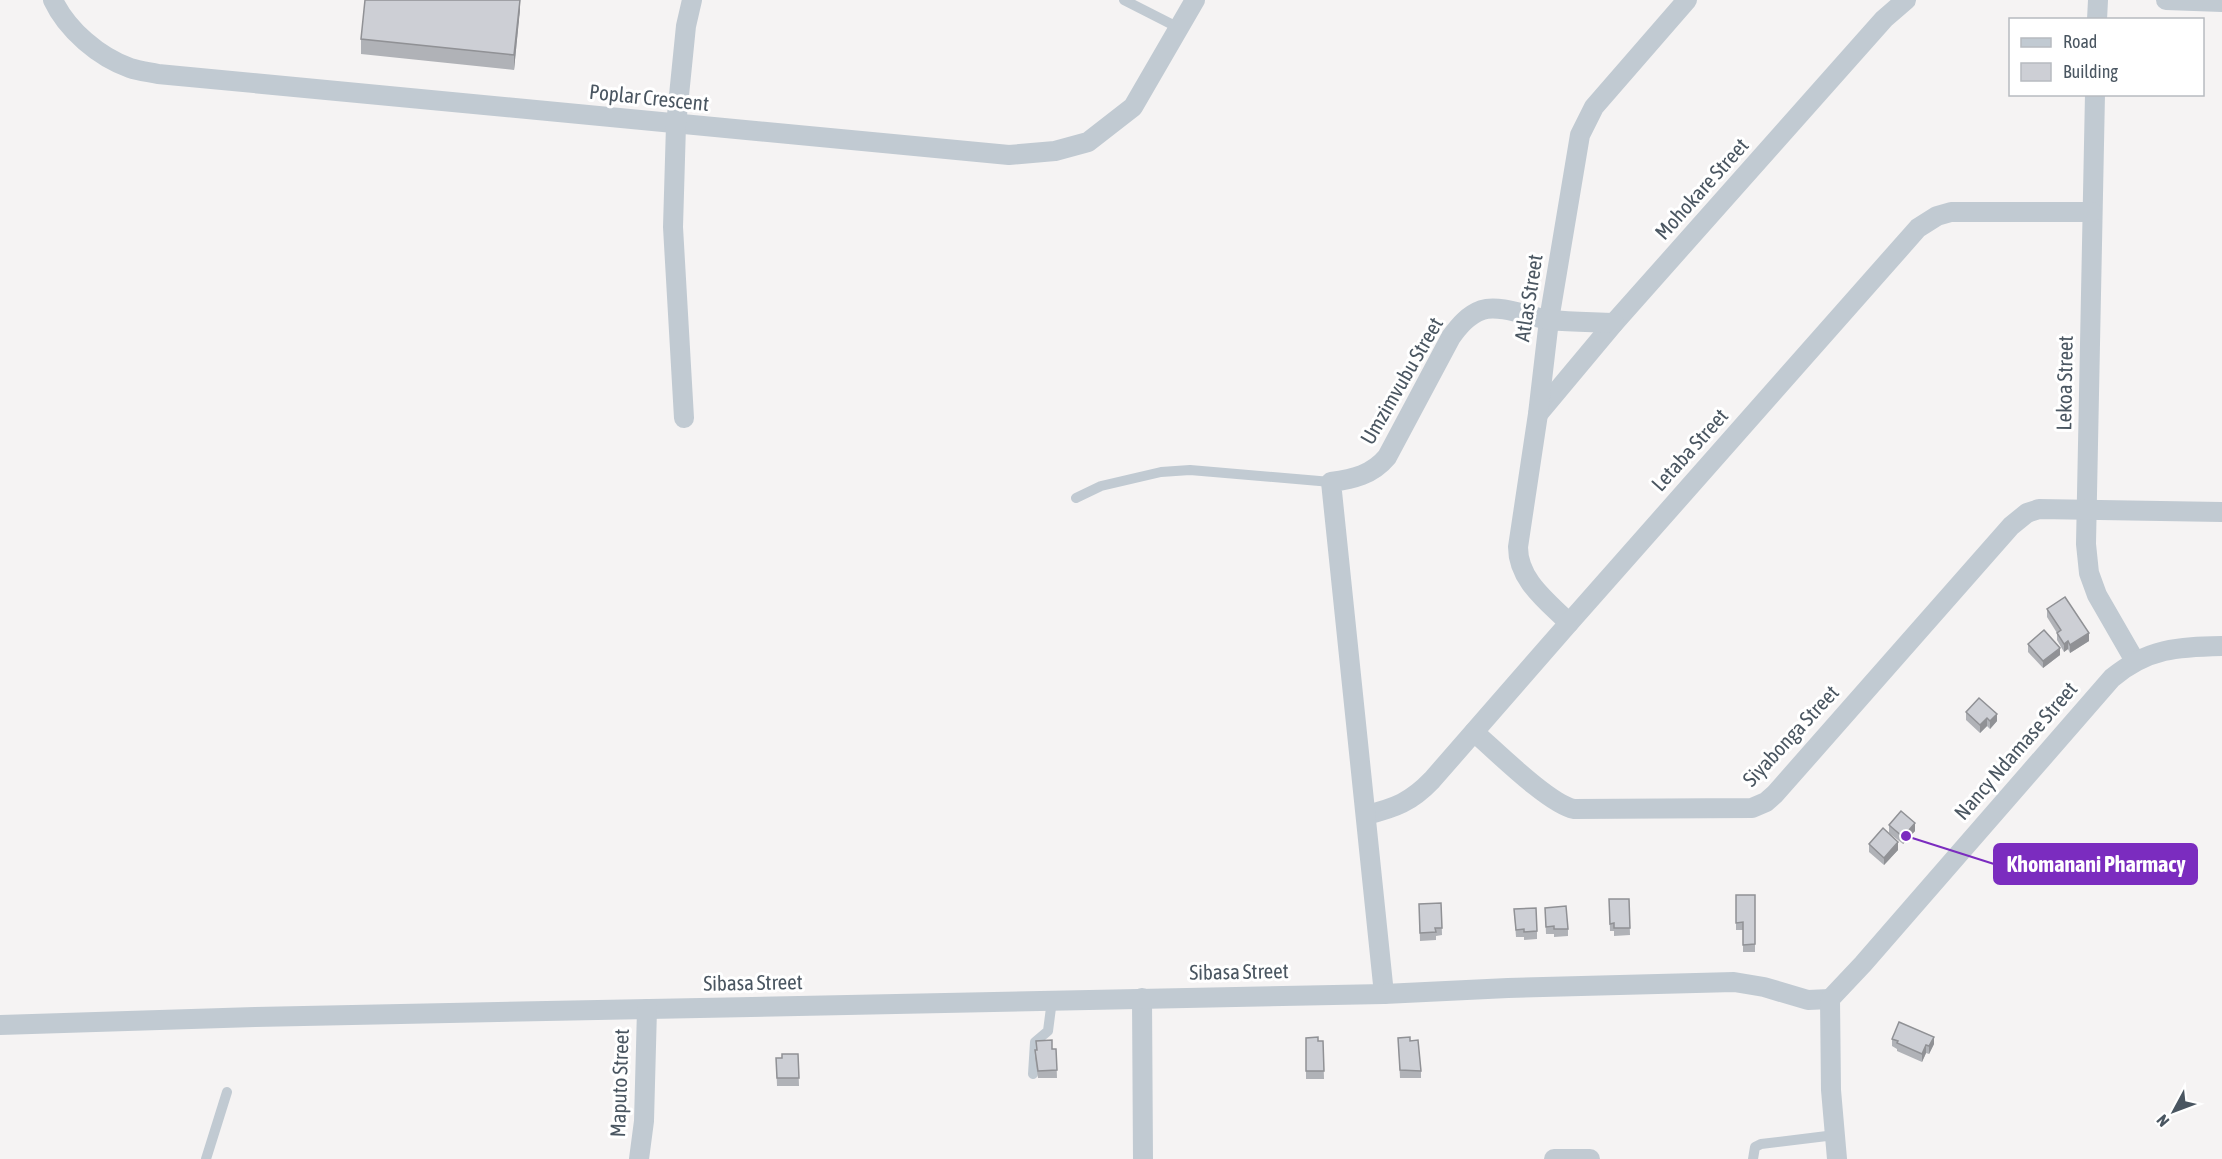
<svg xmlns="http://www.w3.org/2000/svg" width="2222" height="1159" font-family="'Asap Condensed',sans-serif">
<rect width="100%" height="100%" fill="#f5f3f3"/>
<g fill="none" stroke-linecap="round" stroke-linejoin="round">
<g stroke="#c1cad2" stroke-width="10">
<polyline points="1124,0 1179,28"/>
<polyline points="1076,498 1101,486 1161,472 1190,470 1331,482"/>
<polyline points="1033,1074 1035,1042 1048,1031 1052,1000"/>
<polyline points="206,1159 227,1092"/>
<polyline points="1753,1159 1755,1147 1761,1144 1835,1135"/>
</g>
<g stroke="#c1cad2" stroke-width="20">
<path d="M53,0C67,30 99,57 130,68C139,71 149,72 158,74L1009,155L1055,151L1088,142L1133,107L1195,0"/>
<polyline points="2166,0 2222,2"/>
<polyline points="2097,20 2098,0"/>
<polyline points="2095,94 2086,544 2089,573 2097,595 2135,661"/>
<polyline points="1538,414 1614,323 1884,19 1906,0"/>
<polyline points="684,418 673,227 676,125 686,26 692,0"/>
<path d="M1569,623C1547,601 1518,580 1518,547L1538,414L1549,320L1580,135L1594,107L1687,0"/>
<path d="M1474,732C1496,751 1549,804 1574,809L1752,808L1766,802L1775,794L2011,526L2027,513L2039,509L2222,512"/>
<path d="M1366,815C1395,808 1411,802 1432,780L1569,623L1918,228L1937,216L1951,212H2092"/>
<path d="M1384,994L1331,482C1353,479 1372,475 1387,457L1451,337C1459,326 1468,315 1482,310C1499,304 1531,317 1550,320C1571,322 1593,322 1614,323"/>
<polyline points="1142,998 1143,1159"/>
<polyline points="0,1025 255,1017 1384,994 1508,988 1734,982 1764,987 1808,1000 1830,999"/>
<polyline points="639,1159 644,1121 647,1009"/>
<polyline points="1554,1159 1590,1159"/>
<path d="M1837,1159L1831,1090L1830,999L1863,964L2112,678C2148,648 2178,647 2222,646"/>
</g>
</g>
<g fill="#b0b2b7">
<polygon points="520,0 520,9 514,70 361,54 361,39"/>
<polygon points="2047,609 2089,641 2070,653 2068,649 2064,652 2057,640 2057,633 2047,617"/>
<polygon points="2028,644 2060,655 2043,668 2028,652"/>
<polygon points="1966,712 1997,721 1990,729 1987,726 1980,733 1966,720"/>
<polygon points="1889,825 1915,831 1903,844 1889,833"/>
<polygon points="1869,844 1898,850 1884,865 1869,852"/>
<polygon points="1736,895 1755,895 1755,952 1743,952 1743,930 1736,930"/>
<polygon points="1609,899 1629,899 1630,935 1614,936 1614,931 1610,931"/>
<polygon points="1441,903 1442,935 1436,936 1436,940 1420,941 1419,904"/>
<polygon points="1545,908 1568,929 1568,936 1554,937 1554,934 1546,934"/>
<polygon points="1514,909 1537,931 1537,939 1524,940 1524,937 1516,937"/>
<polygon points="1306,1038 1318,1041 1323,1041 1324,1079 1306,1079"/>
<polygon points="1398,1038 1410,1041 1421,1071 1421,1078 1400,1078"/>
<polygon points="1892,1039 1934,1044 1929,1054 1926,1053 1922,1062 1897,1051 1897,1049 1892,1046"/>
<polygon points="1056,1049 1057,1078 1038,1078 1035,1058 1035,1050"/>
<polygon points="798,1054 799,1086 777,1086 776,1058 782,1058"/>
</g>
<g fill="#909195">
<polygon points="520,0 520,9 514,70 514,55"/>
<polygon points="2089,633 2089,641 2070,653 2070,645"/>
<polygon points="2068,641 2068,649 2064,652 2064,644"/>
<polygon points="2060,648 2060,655 2043,668 2043,661"/>
<polygon points="1997,714 1997,721 1990,729 1990,721"/>
<polygon points="1987,718 1987,726 1980,733 1980,725"/>
<polygon points="1915,823 1915,831 1903,844 1903,837"/>
<polygon points="1898,842 1898,850 1884,865 1884,858"/>
<polygon points="1934,1037 1934,1044 1929,1054 1929,1046"/>
<polygon points="1926,1045 1926,1053 1922,1062 1922,1054"/>
</g>
<g fill="#cdcfd5" stroke="#909195" stroke-width="1.5">
<polygon points="365,0 520,0 514,55 361,39"/>
<polygon points="2065,597 2089,633 2070,645 2068,641 2064,644 2057,633 2061,630 2047,609"/>
<polygon points="2044,630 2060,648 2043,661 2028,644"/>
<polygon points="1979,698 1997,714 1990,721 1987,718 1980,725 1966,712"/>
<polygon points="1901,811 1915,823 1903,837 1889,825"/>
<polygon points="1883,828 1898,842 1884,858 1869,844"/>
<polygon points="1736,895 1755,895 1755,944 1743,945 1743,922 1736,923"/>
<polygon points="1609,899 1629,899 1630,928 1614,928 1614,923 1610,924"/>
<polygon points="1441,903 1442,928 1435,928 1436,932 1420,933 1419,904"/>
<polygon points="1566,906 1568,929 1554,929 1554,926 1546,927 1545,908"/>
<polygon points="1536,908 1537,931 1524,932 1524,929 1516,930 1514,909"/>
<polygon points="1899,1022 1934,1037 1929,1046 1926,1045 1922,1054 1897,1043 1898,1041 1892,1039"/>
<polygon points="1318,1037 1318,1041 1323,1041 1324,1071 1306,1071 1306,1038"/>
<polygon points="1410,1037 1410,1041 1418,1040 1421,1071 1400,1070 1398,1038"/>
<polygon points="1052,1040 1052,1049 1056,1049 1057,1070 1038,1071 1035,1050 1037,1050 1036,1041"/>
<polygon points="782,1054 798,1054 799,1078 777,1078 776,1058 782,1058"/>
</g>
<g text-anchor="middle" stroke-width="6" stroke-linejoin="round" paint-order="stroke">
<g font-size="21" fill="#4a5661" stroke="#fff">
<text transform="translate(649 98) rotate(6)" y="7">Poplar Crescent</text>
<text transform="translate(1702 189) rotate(-48)" y="7">Mohokare Street</text>
<text transform="translate(1529 298) rotate(-81)" y="7">Atlas Street</text>
<text transform="translate(1402 381) rotate(-60)" y="7">Umzimvubu Street</text>
<text transform="translate(2065 383) rotate(-89)" y="7">Lekoa Street</text>
<text transform="translate(1690 450) rotate(-48)" y="7">Letaba Street</text>
<text transform="translate(1791 736) rotate(-47)" y="7">Siyabonga Street</text>
<text transform="translate(2016 751) rotate(-49)" y="7">Nancy Ndamase Street</text>
<text transform="translate(1239 972) rotate(-1)" y="7">Sibasa Street</text>
<text transform="translate(753 983) rotate(-1)" y="7">Sibasa Street</text>
<text transform="translate(620 1083) rotate(-88)" y="7">Maputo Street</text>
</g>
</g>
<path fill="none" stroke="#7b2cbf" stroke-width="2" d="M1906 836L1994 864"/>
<circle fill="#7b2cbf" stroke="#fff" stroke-width="2" cx="1906" cy="836" r="6"/>
<rect fill="#7b2cbf" stroke="#7b2cbf" stroke-width="2" x="1994" y="844" width="203" height="40" rx="6"/>
<g font-size="22" text-anchor="middle" font-weight="bold" fill="#fff">
<text x="2096" y="872">Khomanani Pharmacy</text>
</g>
<rect x="2009" y="18" width="195" height="78" fill="#ffffff" stroke="#b7bbc0" stroke-width="1.5"/>
<rect x="2021" y="38" width="30" height="9" fill="#c1cad2" stroke="#b7bbc0" stroke-width="1.5"/>
<text x="2063" y="48" font-size="18" fill="#4a5661">Road</text>
<rect x="2021" y="63" width="30" height="18" fill="#cdcfd5" stroke="#b7bbc0" stroke-width="1.5"/>
<text x="2063" y="78" font-size="18" fill="#4a5661">Building</text>
<g transform="translate(2174 1111) rotate(229)" stroke="#ffffff" stroke-width="4.5" paint-order="stroke">
<path d="M0-4.5L10 22L0 15L-10 22Z" fill="#4a5661"/>
<text y="-9" font-size="16" font-weight="bold" text-anchor="middle" fill="#4a5661">N</text>
</g>
</svg>
